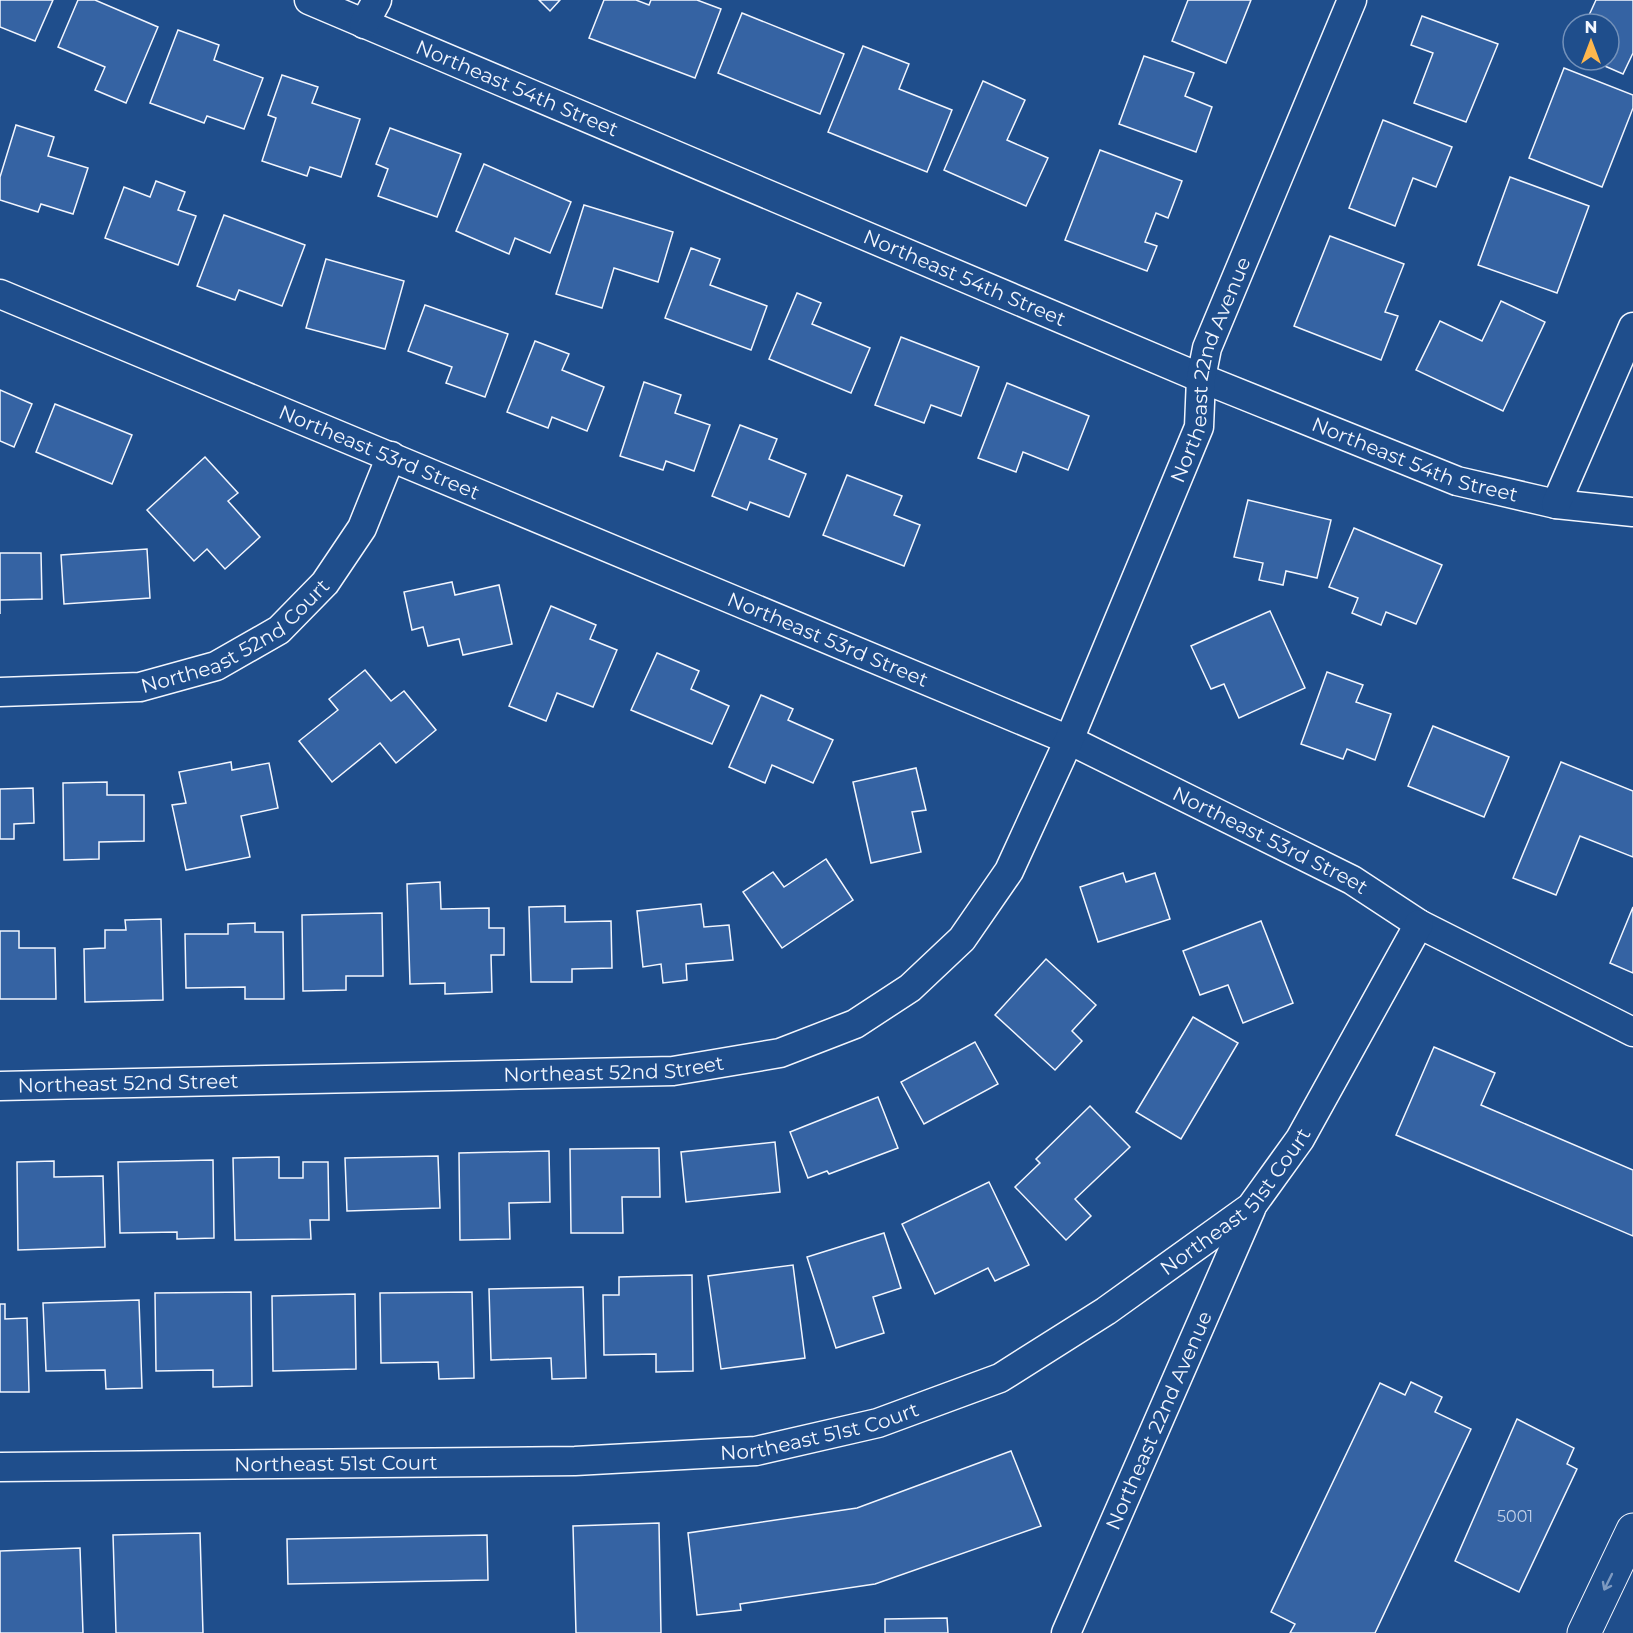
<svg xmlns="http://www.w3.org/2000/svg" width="1633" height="1633" font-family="Montserrat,sans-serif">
<rect width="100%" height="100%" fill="#1f4e8c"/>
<g fill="#3563a3" stroke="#f2f6ff" stroke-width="1.5">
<polygon points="0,0 53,0 35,41 0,27"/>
<polygon points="78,0 95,0 158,27 126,103 95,90 105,67 58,47"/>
<polygon points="539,0 560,0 550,11"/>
<polygon points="604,0 636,0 649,5 651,0 697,0 721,9 695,78 589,38"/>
<polygon points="1188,0 1251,0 1226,63 1172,41"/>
<polygon points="1596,0 1633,0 1633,53 1623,74 1591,60 1609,60 1609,24 1585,24"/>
<polygon points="742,13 844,54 820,114 718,73"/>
<polygon points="1422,16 1498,44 1466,122 1414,103 1433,53 1411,45"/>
<polygon points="178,30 219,45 214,60 263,78 244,129 207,116 204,123 150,103"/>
<polygon points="863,46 909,64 899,89 952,110 927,172 828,132"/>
<polygon points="1144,56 1194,73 1185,96 1212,107 1196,152 1119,124"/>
<polygon points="1564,68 1633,95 1633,108 1602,187 1529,158"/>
<polygon points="282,75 318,87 312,103 360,119 341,177 310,167 307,176 262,161 276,118 268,115"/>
<polygon points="983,81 1025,100 1007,140 1048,158 1026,206 944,170"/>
<polygon points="1383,120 1452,147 1436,187 1413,178 1395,226 1349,208"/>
<polygon points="16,125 54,137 48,156 88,168 73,214 41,204 38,212 0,200 0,177"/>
<polygon points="390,128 461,154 437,217 378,196 388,169 376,164"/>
<polygon points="1100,150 1182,181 1168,218 1156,213 1145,242 1157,246 1147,271 1065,240"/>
<polygon points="484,164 571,202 550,253 515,238 509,254 456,231"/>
<polygon points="1510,177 1589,206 1557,293 1478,265"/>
<polygon points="156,181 185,192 178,210 196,216 178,265 105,238 124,187 150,197"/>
<polygon points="584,205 673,232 658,282 614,268 602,308 556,294"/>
<polygon points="224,215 305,245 282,306 239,290 235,300 197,286"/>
<polygon points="1330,236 1404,264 1385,312 1398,316 1381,360 1294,326"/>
<polygon points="691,248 720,259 710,285 767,306 751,350 665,318"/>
<polygon points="326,259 404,281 385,349 306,328"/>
<polygon points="797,293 821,303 812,324 870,348 851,393 769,359"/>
<polygon points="1501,301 1545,322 1503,411 1416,370 1440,321 1482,341"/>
<polygon points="425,305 508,334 485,397 446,383 452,367 408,351"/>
<polygon points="901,337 979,367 961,416 931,405 924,423 875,405"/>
<polygon points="535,341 569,354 562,370 604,387 587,431 552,417 548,428 507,412"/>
<polygon points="644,382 681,395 675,413 710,425 694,471 666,461 663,470 620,456"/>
<polygon points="1007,383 1089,416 1068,470 1023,452 1016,472 978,458"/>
<polygon points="0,390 32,404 14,447 0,441"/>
<polygon points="55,404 132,435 112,484 36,452"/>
<polygon points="740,425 777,439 769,459 806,474 789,517 750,502 747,510 712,496"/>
<polygon points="205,457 238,493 228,501 260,537 225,569 207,549 194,561 147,510"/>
<polygon points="847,475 902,496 894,515 920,525 904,566 823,535"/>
<polygon points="1248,500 1331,520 1317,578 1286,571 1283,585 1259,580 1263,563 1234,557"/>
<polygon points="1354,528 1442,565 1416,624 1386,612 1381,625 1352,613 1358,598 1329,587"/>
<polygon points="147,549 150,598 64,604 61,555"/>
<polygon points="0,553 41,553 42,599 0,600 0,614"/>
<polygon points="452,582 455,595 499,585 512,644 463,655 459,639 428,646 423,627 412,630 404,592"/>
<polygon points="551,606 596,625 590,639 617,650 593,707 557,693 546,721 509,706"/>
<polygon points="1270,611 1305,688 1239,718 1224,684 1211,689 1191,646"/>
<polygon points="657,653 699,671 691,689 729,706 712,744 631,710"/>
<polygon points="365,670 391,701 404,691 436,730 396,763 380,743 332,782 299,741 338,710 329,699"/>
<polygon points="1327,672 1363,685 1356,702 1391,714 1375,760 1347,749 1343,759 1301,744"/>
<polygon points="761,695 793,709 788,720 833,740 813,783 772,765 765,783 729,767"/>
<polygon points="1433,726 1509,757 1484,817 1408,786"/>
<polygon points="231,762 232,770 269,763 278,808 241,816 250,857 186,870 172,805 186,803 179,772"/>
<polygon points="1561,762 1633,791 1633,857 1580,836 1556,895 1513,878"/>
<polygon points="916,768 926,810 912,812 921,852 871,863 853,782"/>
<polygon points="107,782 107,795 144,795 144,841 99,842 99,859 64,860 63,783"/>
<polygon points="33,788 34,823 14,824 14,839 0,839 0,789"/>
<polygon points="826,859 853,900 782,948 743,892 773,872 784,887"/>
<polygon points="1123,873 1126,882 1155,873 1170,919 1098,942 1080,887"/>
<polygon points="440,882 441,909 489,908 489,928 504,928 504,955 491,955 492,992 445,994 445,983 410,984 407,884"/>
<polygon points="701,904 704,927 729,925 733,960 686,964 687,980 663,983 661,964 643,967 637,911"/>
<polygon points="565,906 565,922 611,921 612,968 572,969 572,982 531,982 529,907"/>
<polygon points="1633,907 1633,973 1610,963"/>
<polygon points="382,913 383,976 346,976 346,990 303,991 302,915"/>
<polygon points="161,919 163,1000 85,1002 84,949 105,948 105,930 126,930 125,920"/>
<polygon points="1261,921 1293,1003 1243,1023 1228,985 1200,995 1183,951"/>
<polygon points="255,923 255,932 283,932 284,999 245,999 245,987 186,988 185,934 228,934 228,924"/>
<polygon points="0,931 19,931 19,948 55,948 56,999 0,999"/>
<polygon points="1046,959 1096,1005 1072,1031 1082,1041 1055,1070 995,1015"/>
<polygon points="1193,1017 1238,1043 1181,1139 1136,1112"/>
<polygon points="975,1042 998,1084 924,1124 901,1082"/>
<polygon points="1434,1047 1495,1073 1481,1105 1633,1170 1633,1236 1396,1135"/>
<polygon points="878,1097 898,1148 829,1174 827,1171 808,1178 790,1132"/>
<polygon points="1090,1106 1130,1147 1075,1199 1091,1216 1066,1240 1015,1187 1040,1163 1036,1159"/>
<polygon points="775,1142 780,1192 686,1202 681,1152"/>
<polygon points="659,1148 660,1197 622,1197 623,1233 571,1233 570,1149"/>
<polygon points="549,1151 550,1202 509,1203 510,1239 460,1240 459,1153"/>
<polygon points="438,1156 440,1208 347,1211 345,1158"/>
<polygon points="279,1157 279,1178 303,1178 303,1162 328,1162 329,1220 310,1220 311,1239 235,1240 233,1158"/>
<polygon points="213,1160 214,1238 177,1239 177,1232 120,1233 118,1162"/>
<polygon points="54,1161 54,1177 103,1176 105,1247 18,1250 17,1162"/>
<polygon points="989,1182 1029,1265 995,1281 988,1268 935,1294 902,1224"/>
<polygon points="884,1233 901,1288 873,1297 884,1333 836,1348 807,1257"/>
<polygon points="793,1265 805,1358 721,1369 708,1276"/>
<polygon points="692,1275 693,1371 656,1372 656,1354 604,1355 603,1295 619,1295 619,1277"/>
<polygon points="583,1287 586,1378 552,1379 551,1358 491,1360 489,1289"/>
<polygon points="251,1292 252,1386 213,1387 213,1370 156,1371 155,1293"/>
<polygon points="472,1292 474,1378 439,1379 438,1362 381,1363 380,1293"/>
<polygon points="355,1294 356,1369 273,1371 272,1296"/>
<polygon points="139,1300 142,1388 106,1389 105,1370 46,1371 43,1303"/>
<polygon points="0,1304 5,1304 5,1319 27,1318 29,1392 0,1392"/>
<polygon points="1411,1382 1442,1397 1435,1412 1471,1429 1375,1633 1290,1633 1295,1624 1271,1612 1380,1383 1405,1395"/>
<polygon points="1517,1419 1574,1448 1567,1464 1577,1469 1519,1592 1455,1561"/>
<polygon points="1011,1451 1041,1526 875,1584 740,1604 741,1610 697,1615 688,1533 857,1508"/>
<polygon points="659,1523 661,1633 576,1633 573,1526"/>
<polygon points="200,1533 203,1633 116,1633 113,1535"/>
<polygon points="487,1535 488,1580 288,1584 287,1539"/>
<polygon points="80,1548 83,1633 0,1633 0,1551"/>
<polygon points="947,1618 948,1633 885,1633 885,1619"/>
</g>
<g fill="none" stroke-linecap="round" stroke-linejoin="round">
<g stroke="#f2f6ff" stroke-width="31">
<g id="street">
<path id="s1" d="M309,0L1201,378L1457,481L1556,504L1633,512"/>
<polyline points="364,24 377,0"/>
<path id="s2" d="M0,294L1069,740L1352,880L1419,924L1633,1032"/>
<polyline points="1556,504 1633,327"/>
<path id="s3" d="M0,692L140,687L216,666L279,630L325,583L362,528L391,456"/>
<path id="s4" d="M0,1086L673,1071L780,1053L855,1024L910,988L962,939L1009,871L1069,740L1199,427L1201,378L1207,348L1352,0"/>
<path id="s5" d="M0,1467L575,1461L756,1451L878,1423L1000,1378L1106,1311L1251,1207L1300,1139L1419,924"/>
<path id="s6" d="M1066,1633L1251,1209"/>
</g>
</g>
<g stroke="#f2f6ff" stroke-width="35">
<polyline id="primary" points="1584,1633 1633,1530"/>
</g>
<use href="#street" stroke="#1f4e8c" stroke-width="28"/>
<use href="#primary" stroke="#1f4e8c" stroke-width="33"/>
</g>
<defs><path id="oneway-shaft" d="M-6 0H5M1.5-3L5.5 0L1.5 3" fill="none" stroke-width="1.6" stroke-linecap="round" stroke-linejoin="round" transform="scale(1.5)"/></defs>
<use stroke="#7e9ac0" href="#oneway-shaft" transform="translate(1608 1582) rotate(116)"/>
<g text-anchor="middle" stroke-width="4.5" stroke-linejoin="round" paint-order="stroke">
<g font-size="16" fill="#c3d1e8">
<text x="1515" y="1522">5001</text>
</g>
<g font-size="20" fill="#f2f6ff" stroke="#1f4e8c">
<text dy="7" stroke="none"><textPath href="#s1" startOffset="226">Northeast 54th Street</textPath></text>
<text dy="7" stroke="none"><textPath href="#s1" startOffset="712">Northeast 54th Street</textPath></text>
<text dy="7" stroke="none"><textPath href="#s4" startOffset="1624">Northeast 22nd Avenue</textPath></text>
<text dy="7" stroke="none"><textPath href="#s2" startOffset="411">Northeast 53rd Street</textPath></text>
<text dy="7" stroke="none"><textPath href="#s1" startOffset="1198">Northeast 54th Street</textPath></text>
<text dy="7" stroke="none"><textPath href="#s3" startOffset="250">Northeast 52nd Court</textPath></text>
<text dy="7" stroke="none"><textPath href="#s2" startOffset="897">Northeast 53rd Street</textPath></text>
<text dy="7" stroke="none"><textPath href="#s2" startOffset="1383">Northeast 53rd Street</textPath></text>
<text dy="7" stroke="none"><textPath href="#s4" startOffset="614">Northeast 52nd Street</textPath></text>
<text dy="7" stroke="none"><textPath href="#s4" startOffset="128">Northeast 52nd Street</textPath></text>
<text dy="7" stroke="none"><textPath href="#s5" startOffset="1308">Northeast 51st Court</textPath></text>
<text dy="7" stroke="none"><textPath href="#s6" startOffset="232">Northeast 22nd Avenue</textPath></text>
<text dy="7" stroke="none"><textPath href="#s5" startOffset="822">Northeast 51st Court</textPath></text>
<text dy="7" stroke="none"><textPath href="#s5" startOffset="336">Northeast 51st Court</textPath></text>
</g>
</g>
<g transform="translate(1591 42)"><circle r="28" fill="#1f4e8c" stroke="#7391ba" stroke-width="1.5"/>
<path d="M0-4.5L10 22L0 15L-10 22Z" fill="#ffb74d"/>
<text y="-9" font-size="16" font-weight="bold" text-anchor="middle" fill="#f2f6ff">N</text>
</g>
</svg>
